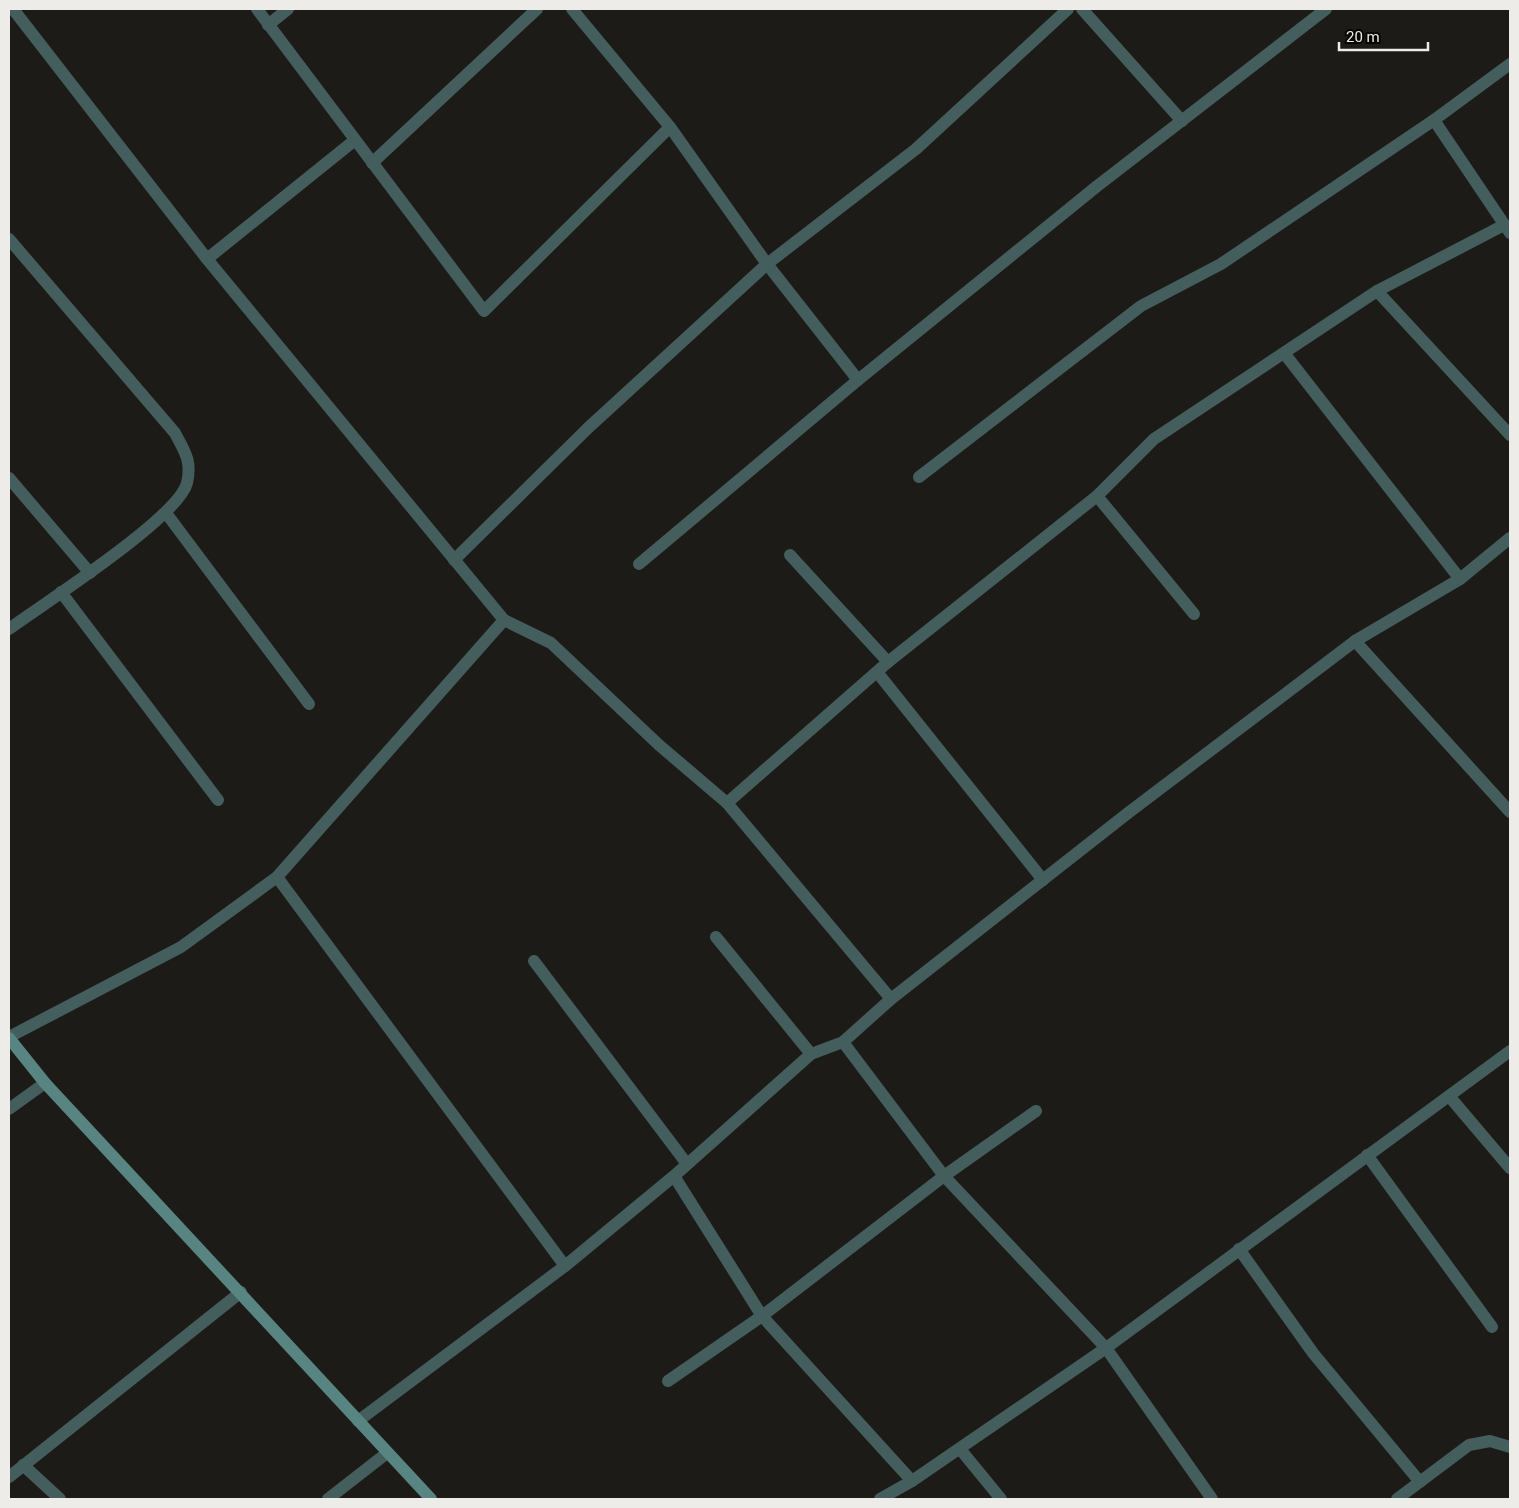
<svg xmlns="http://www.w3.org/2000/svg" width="1519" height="1508" font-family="Roboto,sans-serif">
<rect width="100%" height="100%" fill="#1d1b17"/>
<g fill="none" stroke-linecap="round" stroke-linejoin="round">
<g stroke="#435e5c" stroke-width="12">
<polyline points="257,9 484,311 670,127"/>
<polyline points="572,9 670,127 767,264 858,380"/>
<polyline points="1082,9 1182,121"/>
<polyline points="268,25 288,9"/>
<polyline points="1434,120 1510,233"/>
<polyline points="372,163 537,9"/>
<path d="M9,239L175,433C185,452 192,461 187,483C178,518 43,604 9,629"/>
<polyline points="207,259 355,140"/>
<polyline points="1377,291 1510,435"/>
<polyline points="1284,353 1460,579"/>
<polyline points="919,477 1141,306 1221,264 1434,120 1510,64"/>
<polyline points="9,478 90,573"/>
<polyline points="1097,496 1194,614"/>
<polyline points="166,513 309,704"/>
<polyline points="790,555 888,662"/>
<polyline points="454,560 588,428 767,264 916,149 1068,9"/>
<polyline points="639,564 858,380 1096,187 1326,9"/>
<polyline points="61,592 218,800"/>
<polyline points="504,620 551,643 659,745 727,803"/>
<polyline points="1355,641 1510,812"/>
<polyline points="877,672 1043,880"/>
<polyline points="277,877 565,1266"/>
<polyline points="716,937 811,1054"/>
<polyline points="534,961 687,1164"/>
<polyline points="891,999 727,803 888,662 1097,496 1154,439 1377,291 1504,225"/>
<polyline points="9,1037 181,947 277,877 504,620 207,259 13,9"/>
<polyline points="843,1042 944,1176 1106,1348 1212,1499"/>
<polyline points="1449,1096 1510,1168"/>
<polyline points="9,1109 45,1083"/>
<polyline points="1367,1155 1492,1327"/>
<polyline points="674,1176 762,1316 912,1481"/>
<polyline points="1239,1249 1313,1353 1420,1482"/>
<polyline points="668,1381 762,1316 944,1176 1036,1111"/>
<polyline points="358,1421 565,1266 674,1176 811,1054 843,1042 891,999 1128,813 1355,641 1460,579 1510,538"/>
<polyline points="960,1449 1001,1499"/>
<polyline points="23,1465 60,1499"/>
<polyline points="9,1477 241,1292"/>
<polyline points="328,1499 387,1453"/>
<polyline points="880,1499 912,1481 1106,1348 1510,1051"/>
<polyline points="1397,1499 1469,1445 1490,1441 1510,1447"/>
</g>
<polyline stroke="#588581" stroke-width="12" points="9,1038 45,1083 431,1499"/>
</g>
<rect width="1519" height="1508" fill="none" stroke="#edece9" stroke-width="20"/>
<path d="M1339 42v8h89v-8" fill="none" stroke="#edece9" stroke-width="2.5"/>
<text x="1346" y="42" font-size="15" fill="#edece9" stroke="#070605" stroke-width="4" paint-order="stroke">20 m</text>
</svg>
